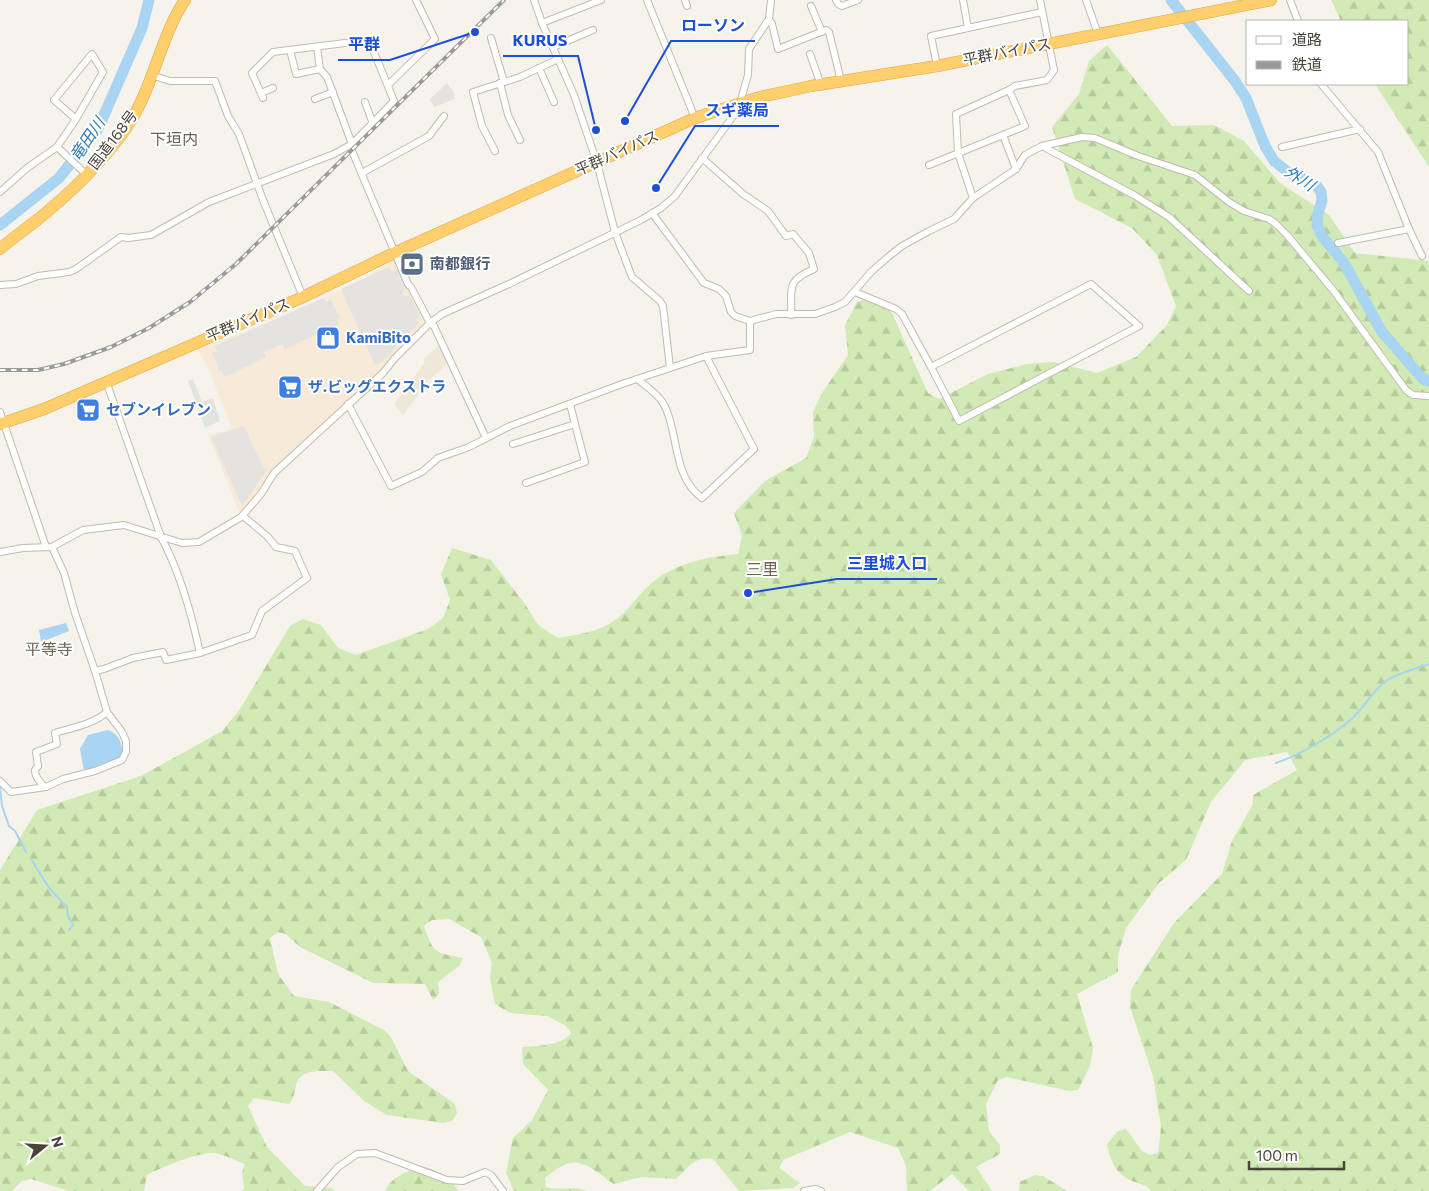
<svg xmlns="http://www.w3.org/2000/svg" width="1429" height="1191" font-family="Commissioner,'Noto Sans JP',sans-serif">
<defs>
<pattern id="forest-firs" width="22" height="20" patternUnits="userSpaceOnUse" patternTransform="scale(1.25)"><rect width="22" height="20" fill="#d2eab5"/><path d="M5 1l3.5 6h-7zM16 11l3.5 6h-7z" fill="#b6ca9c"/></pattern>
</defs>
<rect width="100%" height="100%" fill="#f6f3ec"/>
<polygon fill="#f7ead8" points="394,260 407,288 410,287 427,321 407,343 393,355 380,372 282,460 260,491 240,514 208,435 232,429 209,370 197,349 255,328 323,298 353,284"/>
<polygon fill="#efe8d6" points="440,344 450,362 430,379 403,415 394,404 425,362 423,360"/>
<g fill="url(#forest-firs)">
<polygon points="1331,0 1429,0 1429,167 1375,84 1408,84 1408,21 1341,21"/>
<path d="M1107,45L1172,126L1214,125L1244,141L1280,183L1329,215L1355,253L1429,261V1191H1151C1144,1182 1140,1185 1130,1180C1114,1172 1110,1159 1107,1144L1118,1131L1126,1129L1142,1151L1150,1155L1158,1153L1161,1127L1153,1076L1130,1007L1131,990L1174,923L1222,874L1232,841L1253,804V795L1297,770L1287,752L1245,760L1211,802L1186,860L1159,883L1126,928L1118,955V972L1077,994L1093,1048L1090,1066L1078,1090L1069,1091L1007,1077L998,1080L986,1104L989,1131L1000,1145V1154L976,1167L992,1191H969L952,1174L930,1191H907L906,1166L898,1148L850,1132L783,1160L779,1168L800,1183L793,1188L739,1191L713,1159C694,1156 689,1167 676,1179L641,1177L614,1184C584,1163 576,1151 545,1178L546,1187C559,1191 574,1185 586,1191H514L506,1173L513,1138L532,1120L548,1090L523,1064L522,1047C540,1045 560,1047 571,1033L566,1026L547,1016L510,1013L495,1004L490,979L492,963L481,937L449,919L432,920L424,926C434,955 434,952 463,958L459,966L438,982L439,994L433,1000L425,984L373,983L300,947L286,934L278,932L270,938L278,974L294,996L329,1002L384,1030L391,1037L408,1071L455,1104L457,1113L452,1121L443,1123L387,1115L364,1101L333,1071C321,1071 302,1069 297,1082C294,1091 295,1097 289,1104L254,1098L248,1106L267,1147L305,1186L332,1188L335,1191H241L244,1188L242,1172L245,1164C235,1160 225,1155 215,1153C201,1151 160,1168 147,1175L144,1191H69L31,1179L22,1181L12,1191H0V870L37,810L141,776L222,731L240,709L290,626L303,619L321,625L338,648L356,655L428,629L443,618L450,600L441,574L452,548L491,560L525,604L538,625L558,638C580,634 601,632 619,617C632,606 641,591 654,581C678,562 709,557 738,554L742,536L734,513L765,481L806,458L814,437L813,412L822,393L848,355L845,325L857,302L874,296L892,313L928,393L939,399L988,374L1027,364L1054,362L1097,373L1136,357L1167,325L1176,306L1157,255L1132,228L1075,199L1052,127L1079,94L1089,61Z"/>
<path d="M422,1166C437,1171 451,1176 458,1191H385C392,1176 407,1172 422,1166Z"/>
<polygon points="1035,1175 1043,1176 1067,1191 1019,1191 1020,1182"/>
</g>
<g fill="#e5e3e0">
<polygon points="447,83 453,92 455,99 434,107 430,99"/>
<polygon points="389,267 392,272 398,269 407,288 402,291 406,297 410,295 420,317 416,319 419,323 382,362 375,365 341,289"/>
<polygon points="323,298 326,302 331,300 340,318 337,320 339,324 285,349 282,344 264,352 266,357 225,377 222,371 219,372 217,366 218,366 212,353 217,351 215,346"/>
<polygon points="193,379 202,402 213,398 220,421 205,428 188,381"/>
<polygon points="244,426 263,467 267,470 242,506 211,437"/>
</g>
<g fill="#a9d4f2">
<polygon points="66,623 69,631 44,641 41,641 39,630"/>
<path d="M108,730C119,734 123,744 122,755L112,762L84,771L80,749L88,735Z"/>
</g>
<g fill="none" stroke-linecap="round" stroke-linejoin="round">
<g stroke="#a9d4f2" stroke-width="2">
<path d="M1276,763C1302,754 1343,731 1360,710C1369,700 1375,689 1386,681C1398,673 1415,669 1429,664"/>
<polyline points="0,788 2,806 9,826 15,831 26,852"/>
<polyline points="31,859 49,888 67,907 68,916 73,925 69,930"/>
</g>
<g stroke="#a9d4f2" stroke-width="11">
<polyline points="1171,0 1235,81 1246,98 1265,146 1274,161 1288,172 1316,185 1321,192 1322,201 1318,213 1317,225 1322,236 1344,263 1382,332 1423,379 1429,381"/>
<polyline points="0,225 59,178 98,129 142,28 149,0"/>
</g>
<g stroke="#c2bbae" stroke-width="8">
<g id="street">
<polyline points="534,0 542,23 574,95 597,163 615,232 630,272 632,277 660,301 663,306 670,368"/>
<polyline points="647,0 695,118"/>
<polyline points="685,0 687,6"/>
<polyline points="836,0 838,4 842,6 858,0"/>
<polyline points="963,0 968,28"/>
<polyline points="1086,0 1098,34"/>
<polyline points="1290,0 1298,21"/>
<polyline points="811,6 822,32"/>
<polyline points="769,19 772,24 778,49 826,30 829,32 841,81"/>
<polyline points="542,23 601,0"/>
<polyline points="491,38 504,82"/>
<polyline points="317,47 320,69 327,77 352,144 352,151 408,284 411,287 430,323 434,326 486,438"/>
<polyline points="553,47 593,30"/>
<polyline points="290,50 296,74 320,69"/>
<polyline points="810,54 821,85"/>
<polyline points="937,66 931,36 1042,12"/>
<polyline points="539,68 554,102"/>
<polyline points="151,75 170,81 215,81 228,116 239,134 263,200 303,297"/>
<polyline points="500,83 508,115 520,140"/>
<polyline points="1321,84 1378,152 1409,229 1422,256"/>
<polyline points="388,85 435,39 416,0"/>
<polyline points="261,93 273,88"/>
<polyline points="315,99 333,92"/>
<polyline points="365,102 373,124"/>
<polyline points="1003,135 1016,169"/>
<polyline points="1042,146 1134,195 1169,217 1249,291"/>
<polyline points="57,147 87,175"/>
<polyline points="1282,147 1360,129"/>
<polyline points="495,151 482,126 473,92 520,77 558,59"/>
<path d="M702,158L743,194L768,211L786,236L793,234L809,253L814,269C786,281 792,287 791,315"/>
<polyline points="929,165 1025,126 1009,90"/>
<polyline points="362,173 429,136 444,116"/>
<polyline points="0,192 27,168 57,147 76,119 103,72 92,54 54,100 76,119"/>
<polyline points="973,198 958,153 956,114 1009,90 1015,86 1047,80 1054,70 1040,0"/>
<polyline points="652,213 704,283 719,289 726,296 731,312 735,316 750,321"/>
<polyline points="1338,243 1409,229"/>
<polygon points="1091,284 1139,326 959,421 931,367"/>
<polyline points="0,285 16,284 38,276 69,272 76,269 121,237 128,238 151,235 209,202 334,154 352,144 394,101 369,40 273,52 252,73 263,98"/>
<polyline points="855,292 896,309 902,314 931,367"/>
<path d="M637,379C646,386 657,393 663,403C666,407 667,412 669,417C678,445 676,479 702,498L754,449L706,356"/>
<path d="M106,381L161,537C179,570 192,616 200,653"/>
<polyline points="348,404 391,486 422,472 438,458 469,447 510,426 622,384 706,356 750,350 750,321 776,314 815,314 835,307 845,302 871,272 888,257 902,246 929,231 954,219 973,198 1016,169 1025,155 1042,146 1082,137 1095,138 1138,156 1195,175 1229,202 1244,211 1269,219 1276,224 1287,235 1333,290 1406,390 1413,395 1429,396"/>
<polyline points="0,412 46,547"/>
<polyline points="513,444 575,424 570,404"/>
<polyline points="526,483 585,462 575,424"/>
<polyline points="242,516 261,494 274,473 383,373 395,358 430,323 442,314 509,284 641,220 661,208 675,196 734,115 740,103 748,75 749,49 769,19 771,0"/>
<polyline points="0,552 23,548 52,547 83,530 124,525 182,543 199,542 243,516 267,536 276,547 295,551 307,578 262,611 252,635 200,653 166,660 163,652 133,658 104,669 95,671"/>
<polyline points="0,781 11,792 46,787 63,779 95,771 122,760 126,752 126,741 122,732 107,712 95,671 75,613 64,573 52,547"/>
<path d="M46,787C40,784 35,776 35,770L38,766L36,752L57,744L55,733C71,728 94,724 107,712"/>
<polyline points="317,1191 338,1167 357,1154 375,1153 447,1180 463,1181 485,1172 491,1175 503,1191"/>
<polyline points="804,1191 816,1189 821,1191"/>
</g>
</g>
<g stroke="#e0a43c" stroke-width="12">
<g id="highway">
<path d="M0,249C15,236 33,224 48,211C78,186 121,143 138,108C156,73 163,33 185,0"/>
<polyline points="0,424 44,409 303,297 394,253 695,118 760,97 811,86 937,66 1271,0"/>
</g>
</g>
<use href="#street" stroke="#fff" stroke-width="6"/>
<use href="#highway" stroke="#ffcf6e" stroke-width="11"/>
<g stroke="#9a9a9a" stroke-width="4">
<polyline id="rail" points="0,370 38,370 64,364 111,347 149,328 190,302 236,264 504,0"/>
</g>
<use href="#rail" stroke="#fff" stroke-width="2" stroke-dasharray="5.5" stroke-linecap="butt"/>
</g>
<defs>
<g id="bank-square" transform="scale(1.25)"><rect x="-9" y="-9" width="18" height="18" rx="4" fill="#5c6f8a" stroke="#fff"/><path d="M-6-4H6V4H-6ZM0-2.3a2.3 2.3 0 1 0 0 4.6a2.3 2.3 0 1 0 0-4.6Z" fill="#fff"/></g>
<g id="shop-square" transform="scale(1.25)"><rect x="-9" y="-9" width="18" height="18" rx="4" fill="#3f7fe0" stroke="#fff"/><path d="M-5-2.5h2.3a2.7 3.5 0 0 1 5.4 0H5L5.5 6h-11ZM-1.5-2.5h3a1.5 2.3 0 0 0-3 0Z" fill="#fff"/></g>
<g id="supermarket-square" transform="scale(1.25)"><rect x="-9" y="-9" width="18" height="18" rx="4" fill="#3f7fe0" stroke="#fff"/><path d="M-6-5.5h2.5l.6 2H6L4.5 2H-2.5L-4.4-4H-6ZM-1.5 3.2a1.3 1.3 0 1 0 .1 0ZM3 3.2a1.3 1.3 0 1 0 .1 0Z" fill="#fff"/></g>
</defs>
<g fill-rule="evenodd">
<use href="#bank-square" x="412" y="264"/>
<use href="#shop-square" x="328" y="338"/>
<use href="#supermarket-square" x="290" y="387"/>
<use href="#supermarket-square" x="88" y="410"/>
</g>
<g text-anchor="middle" stroke-width="4" stroke-linejoin="round" paint-order="stroke">
<g font-size="15" fill="#4b4439" stroke="#fff">
<text transform="translate(1007 52) rotate(-11)" y="5">平群バイパス</text>
<text transform="translate(113 140) rotate(-53)" y="5">国道168号</text>
<text transform="translate(617 153) rotate(-24)" y="5">平群バイパス</text>
<text transform="translate(248 320) rotate(-23)" y="5">平群バイパス</text>
</g>
<g font-size="15" font-weight="bold" fill="#4e5e75" stroke="#fff" text-anchor="start">
<text x="430" y="269">南都銀行</text>
</g>
<g font-size="15" font-weight="bold" fill="#366cbe" stroke="#fff" text-anchor="start">
<text x="346" y="343">KamiBito</text>
<text x="308" y="392">ザ.ビッグエクストラ</text>
<text x="106" y="415">セブンイレブン</text>
</g>
<g font-size="16" font-style="italic" fill="#2e7ab2" stroke="#fff">
<text transform="translate(87 139) rotate(-56)" y="6">竜田川</text>
<text transform="translate(1300 178) rotate(32)" y="6">外川</text>
</g>
<g font-size="16" fill="#6e6250" stroke="#fff">
<text x="174" y="145">下垣内</text>
<text x="762" y="575">三里</text>
<text x="49" y="655">平等寺</text>
</g>
</g>
<path fill="none" stroke="#1d4ed8" stroke-width="2" d="M625 121L671 41H755M596 130L578 56H503M475 32L390 60H338M656 188L695 126H779M748 593L837 579H937"/>
<g fill="#1d4ed8" stroke="#fff" stroke-width="2">
<circle cx="625" cy="121" r="5"/>
<circle cx="596" cy="130" r="5"/>
<circle cx="475" cy="32" r="5"/>
<circle cx="656" cy="188" r="5"/>
<circle cx="748" cy="593" r="5"/>
</g>
<g font-size="16" text-anchor="middle" font-weight="bold" fill="#1d4ed8" stroke="#fff" stroke-width="4" stroke-linejoin="round" paint-order="stroke">
<text x="713" y="31">ローソン</text>
<text x="540" y="46">KURUS</text>
<text x="364" y="50">平群</text>
<text x="737" y="116">スギ薬局</text>
<text x="887" y="569">三里城入口</text>
</g>
<rect x="1246" y="20" width="162" height="65" fill="#ffffff" stroke="#b7b4b0"/>
<rect x="1256" y="36" width="25" height="8" fill="#ffffff" stroke="#b7b4b0"/>
<text x="1292" y="45" font-size="15" fill="#4b4439">道路</text>
<rect x="1256" y="61" width="25" height="8" fill="#9a9a9a" stroke="#b7b4b0"/>
<text x="1292" y="70" font-size="15" fill="#4b4439">鉄道</text>
<g transform="translate(45 1146) rotate(72)" stroke="#ffffff" stroke-width="4" paint-order="stroke">
<path d="M0-4L9 19L0 12L-9 19Z" fill="#4b4439"/>
<text y="-8" font-size="14" font-weight="bold" text-anchor="middle" fill="#4b4439">N</text>
</g>
<path d="M1249 1161v8h95v-8" fill="none" stroke="#4b4439" stroke-width="2.5"/>
<text x="1256" y="1161" font-size="15" fill="#4b4439" stroke="#ffffff" stroke-width="4" paint-order="stroke">100 m</text>
</svg>
